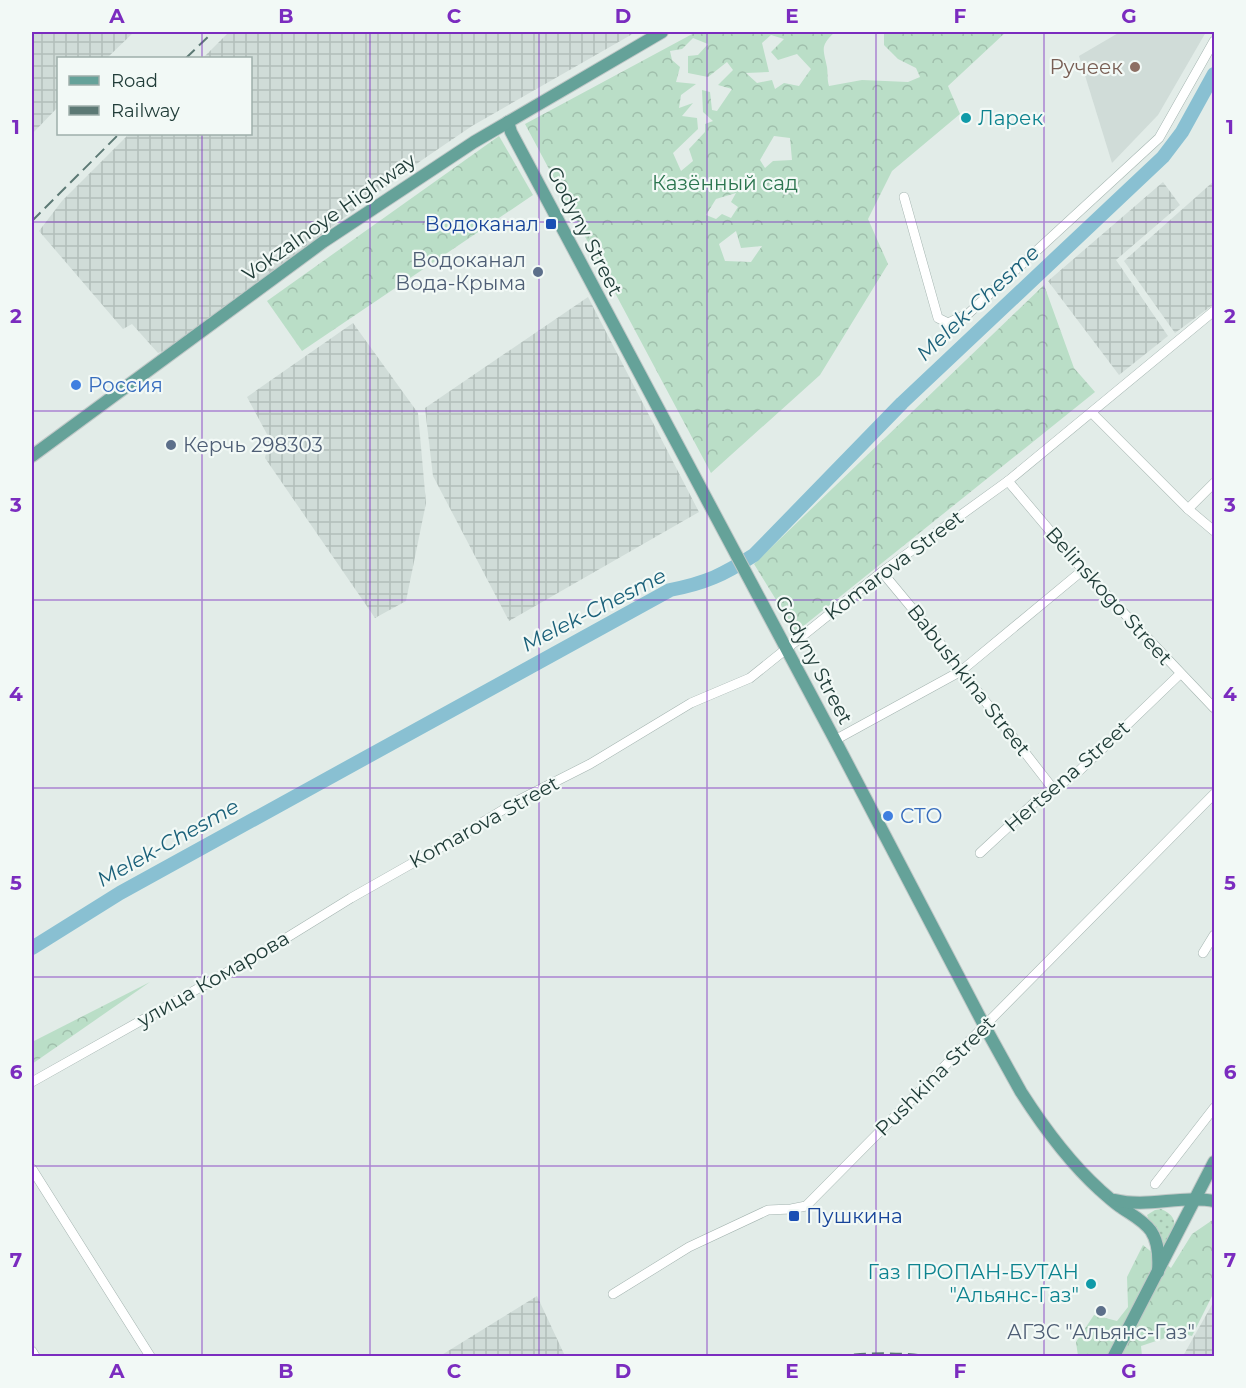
<svg xmlns="http://www.w3.org/2000/svg" width="1246" height="1388" font-family="Montserrat,sans-serif">
<defs>
<pattern id="industrial-grid" width="8" height="8" patternUnits="userSpaceOnUse" patternTransform="scale(1.5)"><rect width="8" height="8" fill="#d0dcd8"/><path d="M0 4h8M4 0v8" fill="none" stroke="#b2beba"/></pattern>
<pattern id="grass-dots" width="8" height="8" patternUnits="userSpaceOnUse" patternTransform="scale(1.5)"><rect width="8" height="8" fill="#badec7"/><path d="M2 2h.1M6 6h.1" fill="none" stroke="#a0bfac" stroke-width="1.8" stroke-linecap="round"/></pattern>
<pattern id="forest-crowns" width="20" height="18" patternUnits="userSpaceOnUse" patternTransform="scale(1.5)"><rect width="20" height="18" fill="#badec7"/><path d="M2 6a3 3 0 1 1 6 0M12 15a3 3 0 1 1 6 0" fill="none" stroke="#a0bfac"/></pattern>
</defs>
<rect width="100%" height="100%" fill="#e2ece8"/>
<polygon fill="#d0dcd8" points="1120,32 1206,32 1158,115 1112,163 1079,56"/>
<g fill="url(#industrial-grid)">
<polygon points="32,32 134,32 107,58 58,58 58,107 32,134"/>
<polygon points="229,32 636,32 472,126 422,160 166,350 158,353 132,324 123,329 39,231 62,201 129,134 250,134 250,58 203,58"/>
<polygon points="1214,181 1214,304 1175,333 1124,261"/>
<polygon points="1163,182 1180,205 1116,260 1168,336 1119,375 1048,281"/>
<polygon points="588,297 699,512 509,621 433,476 425,408"/>
<polygon points="353,323 418,413 426,503 406,601 375,618 265,458 269,438 247,397"/>
<polygon points="537,1296 565,1356 440,1356"/>
<polygon points="1214,1301 1214,1356 1183,1356"/>
</g>
<path fill="url(#grass-dots)" d="M1161,1209C1186,1219 1170,1238 1162,1254L1147,1215L1155,1210Z"/>
<g fill="url(#forest-crowns)" fill-rule="evenodd">
<path d="M696,32H835C820,46 823,48 827,67C828,74 827,79 829,86L862,80L908,82L920,77L916,68L898,59L884,45V32H1006L948,86L960,114L892,171L868,219L888,264L820,375L711,473L525,124ZM771,35L784,39L771,52L778,60L797,54L811,69L799,86L784,83L775,89L772,80L757,83L746,73L769,72L762,43ZM693,38L708,44L698,55L688,56V73L708,77L727,62L733,70L718,85L732,89L717,111L712,110L710,92L702,90L703,112L713,121L705,124V132L689,149L693,161L681,171L673,153L698,129L697,118L682,116L693,103L679,108L681,95L696,84L676,82L680,67L672,60L670,51L682,49ZM774,136L790,138L792,160L773,161L765,168L760,160ZM736,193L731,202L738,207L731,218L722,214L716,219L706,215L716,199ZM736,231L741,248L762,246L751,262L725,261L719,244Z"/>
<polygon points="499,136 533,195 302,351 267,301"/>
<polygon points="1044,285 1074,368 1095,392 796,632 754,564"/>
<polygon points="150,982 32,1064 32,1042"/>
<polygon points="1214,1219 1214,1296 1212,1296 1192,1336 1180,1333 1141,1346 1142,1356 1078,1356 1076,1342 1094,1315 1117,1321 1128,1307 1127,1277 1143,1245 1171,1268 1192,1234"/>
</g>
<g fill="none" stroke-linecap="round" stroke-linejoin="round">
<path stroke="#89c0d2" stroke-width="14" d="M32,948L120,893L670,590C706,583 723,575 754,555L902,403L1163,157L1182,132L1214,74"/>
<g stroke="#a4b4b0" stroke-width="10">
<g id="minor">
<polyline points="904,197 938,318 948,323 969,313 1159,138 1214,41"/>
<polyline points="1092,413 1188,509 1214,531"/>
<polyline points="1008,481 1083,570 1214,708"/>
<polyline points="1188,509 1214,483"/>
<polyline points="882,572 926,625 1054,790"/>
<polyline points="835,740 961,671 1083,570"/>
<polyline points="980,853 1035,802 1078,772 1180,674"/>
<polyline points="1203,953 1214,935"/>
<polyline points="32,1082 270,948 351,898 455,839 519,800 590,764 691,703 750,678 882,572 1008,481 1214,311"/>
<polyline points="32,1169 150,1356"/>
<polyline points="1155,1184 1214,1108"/>
<polyline points="613,1294 689,1247 768,1210 791,1209 806,1206 1214,794"/>
<polyline points="32,1351 35,1356"/>
</g>
</g>
<g stroke="#c1c9c8" stroke-width="14">
<g id="major">
<path d="M508,122L511,132L835,740L985,1027L1021,1092C1044,1128 1069,1162 1100,1190C1107,1196 1114,1203 1122,1208C1132,1215 1143,1220 1151,1231C1159,1243 1159,1258 1158,1272"/>
<polyline points="32,456 323,242 474,142 662,32"/>
<path d="M1115,1200C1147,1208 1181,1195 1214,1201"/>
<polyline points="1114,1356 1214,1162"/>
</g>
</g>
<use href="#minor" stroke="#fff" stroke-width="9"/>
<use href="#major" stroke="#65a299" stroke-width="12"/>
<g stroke="#5c7974" stroke-width="2" stroke-dasharray="12 6" stroke-linecap="butt">
<polyline points="186,58 213,32"/>
<polyline points="32,221 119,134"/>
<path d="M836,1356C866,1353 897,1352 927,1356"/>
</g>
</g>
<path fill="none" stroke="#7b2cbf" stroke-width="1.5" stroke-opacity="0.55" d="M202,32V58M370,32V1356M539,32V1356M707,32V1356M876,32V1356M1044,32V1356M202,134V1356M32,222H1214M32,411H1214M32,600H1214M32,788H1214M32,977H1214M32,1166H1214"/>
<circle fill="#8d6e63" stroke="#f2f9f6" stroke-width="2" cx="1135" cy="67" r="6"/>
<g fill="#0f9aa8" stroke="#f2f9f6" stroke-width="2">
<circle cx="966" cy="118" r="6"/>
<circle cx="1091" cy="1284" r="6"/>
</g>
<g fill="#1a4fb4" stroke="#f2f9f6" stroke-width="2">
<rect x="545" y="218" width="12" height="12" rx="3"/>
<rect x="788" y="1210" width="12" height="12" rx="3"/>
</g>
<g fill="#5c6f8a" stroke="#f2f9f6" stroke-width="2">
<circle cx="538" cy="272" r="6"/>
<circle cx="171" cy="445" r="6"/>
<circle cx="1101" cy="1311" r="6"/>
</g>
<g fill="#3f7fe0" stroke="#f2f9f6" stroke-width="2">
<circle cx="76" cy="385" r="6"/>
<circle cx="888" cy="816" r="6"/>
</g>
<g text-anchor="middle" stroke-width="4.5" stroke-linejoin="round" paint-order="stroke">
<g font-size="20" fill="#785e54" stroke="#f2f9f6" text-anchor="end">
<text x="1123" y="74">Ручеек</text>
</g>
<g font-size="20" fill="#0d838f" stroke="#f2f9f6" text-anchor="start">
<text x="978" y="125">Ларек</text>
<text x="1079" y="1279" text-anchor="end">Газ ПРОПАН-БУТАН<tspan x="1079" dy="23">"Альянс-Газ"</tspan></text>
</g>
<g font-size="20" fill="#2b754f" stroke="#f2f9f6">
<text x="725" y="190">Казённый сад</text>
</g>
<g font-size="20" fill="#213d39" stroke="#f2f9f6">
<text transform="translate(329 217) rotate(-35)" y="7">Vokzalnoye Highway</text>
<text transform="translate(585 231) rotate(63)" y="7">Godyny Street</text>
<text transform="translate(894 565) rotate(-37)" y="7">Komarova Street</text>
<text transform="translate(1109 596) rotate(48)" y="7">Belinskogo Street</text>
<text transform="translate(814 660) rotate(62)" y="7">Godyny Street</text>
<text transform="translate(969 680) rotate(52)" y="7">Babushkina Street</text>
<text transform="translate(1067 776) rotate(-41)" y="7">Hertsena Street</text>
<text transform="translate(484 822) rotate(-29)" y="7">Komarova Street</text>
<text transform="translate(213 979) rotate(-30)" y="7">улица Комарова</text>
<text transform="translate(935 1076) rotate(-45)" y="7">Pushkina Street</text>
</g>
<g font-size="20" fill="#164399" stroke="#f2f9f6" text-anchor="end">
<text x="539" y="231">Водоканал</text>
<text x="806" y="1223" text-anchor="start">Пушкина</text>
</g>
<g font-size="20" fill="#4e5e75" stroke="#f2f9f6" text-anchor="end">
<text x="526" y="267">Водоканал<tspan x="526" dy="23">Вода-Крыма</tspan></text>
<text x="183" y="452" text-anchor="start">Керчь 298303</text>
<text x="1101" y="1339" text-anchor="middle">АГЗС "Альянс-Газ"</text>
</g>
<g font-size="20" fill="#366cbe" stroke="#f2f9f6" text-anchor="start">
<text x="88" y="392">Россия</text>
<text x="900" y="823">СТО</text>
</g>
<g font-size="21" font-style="italic" fill="#1b617a" stroke="#f2f9f6">
<text transform="translate(978 303) rotate(-43)" y="7">Melek-Chesme</text>
<text transform="translate(594 610) rotate(-27)" y="7">Melek-Chesme</text>
<text transform="translate(168 843) rotate(-29)" y="7">Melek-Chesme</text>
</g>
</g>
<rect width="1246" height="1388" fill="none" stroke="#f2f9f6" stroke-width="66"/>
<rect x="57" y="57" width="195" height="78" fill="#f2f9f6" stroke="#9eaeaa" stroke-width="1.5"/>
<rect x="69" y="76" width="30" height="9" fill="#65a299" stroke="#9eaeaa" stroke-width="1.5"/>
<text x="111" y="87" font-size="18" fill="#213d39">Road</text>
<rect x="69" y="106" width="30" height="9" fill="#5c7974" stroke="#9eaeaa" stroke-width="1.5"/>
<text x="111" y="117" font-size="18" fill="#213d39">Railway</text>
<rect x="33" y="33" width="1180" height="1322" fill="none" stroke="#7b2cbf" stroke-width="2"/>
<g font-size="20" text-anchor="middle" font-weight="bold" fill="#7b2cbf">
<text x="117" y="23">A</text>
<text x="286" y="23">B</text>
<text x="454" y="23">C</text>
<text x="623" y="23">D</text>
<text x="792" y="23">E</text>
<text x="960" y="23">F</text>
<text x="1129" y="23">G</text>
<text x="16" y="134">1</text>
<text x="1230" y="134">1</text>
<text x="16" y="323">2</text>
<text x="1230" y="323">2</text>
<text x="16" y="512">3</text>
<text x="1230" y="512">3</text>
<text x="16" y="701">4</text>
<text x="1230" y="701">4</text>
<text x="16" y="890">5</text>
<text x="1230" y="890">5</text>
<text x="16" y="1079">6</text>
<text x="1230" y="1079">6</text>
<text x="16" y="1267">7</text>
<text x="1230" y="1267">7</text>
<text x="117" y="1378">A</text>
<text x="286" y="1378">B</text>
<text x="454" y="1378">C</text>
<text x="623" y="1378">D</text>
<text x="792" y="1378">E</text>
<text x="960" y="1378">F</text>
<text x="1129" y="1378">G</text>
</g>
</svg>
